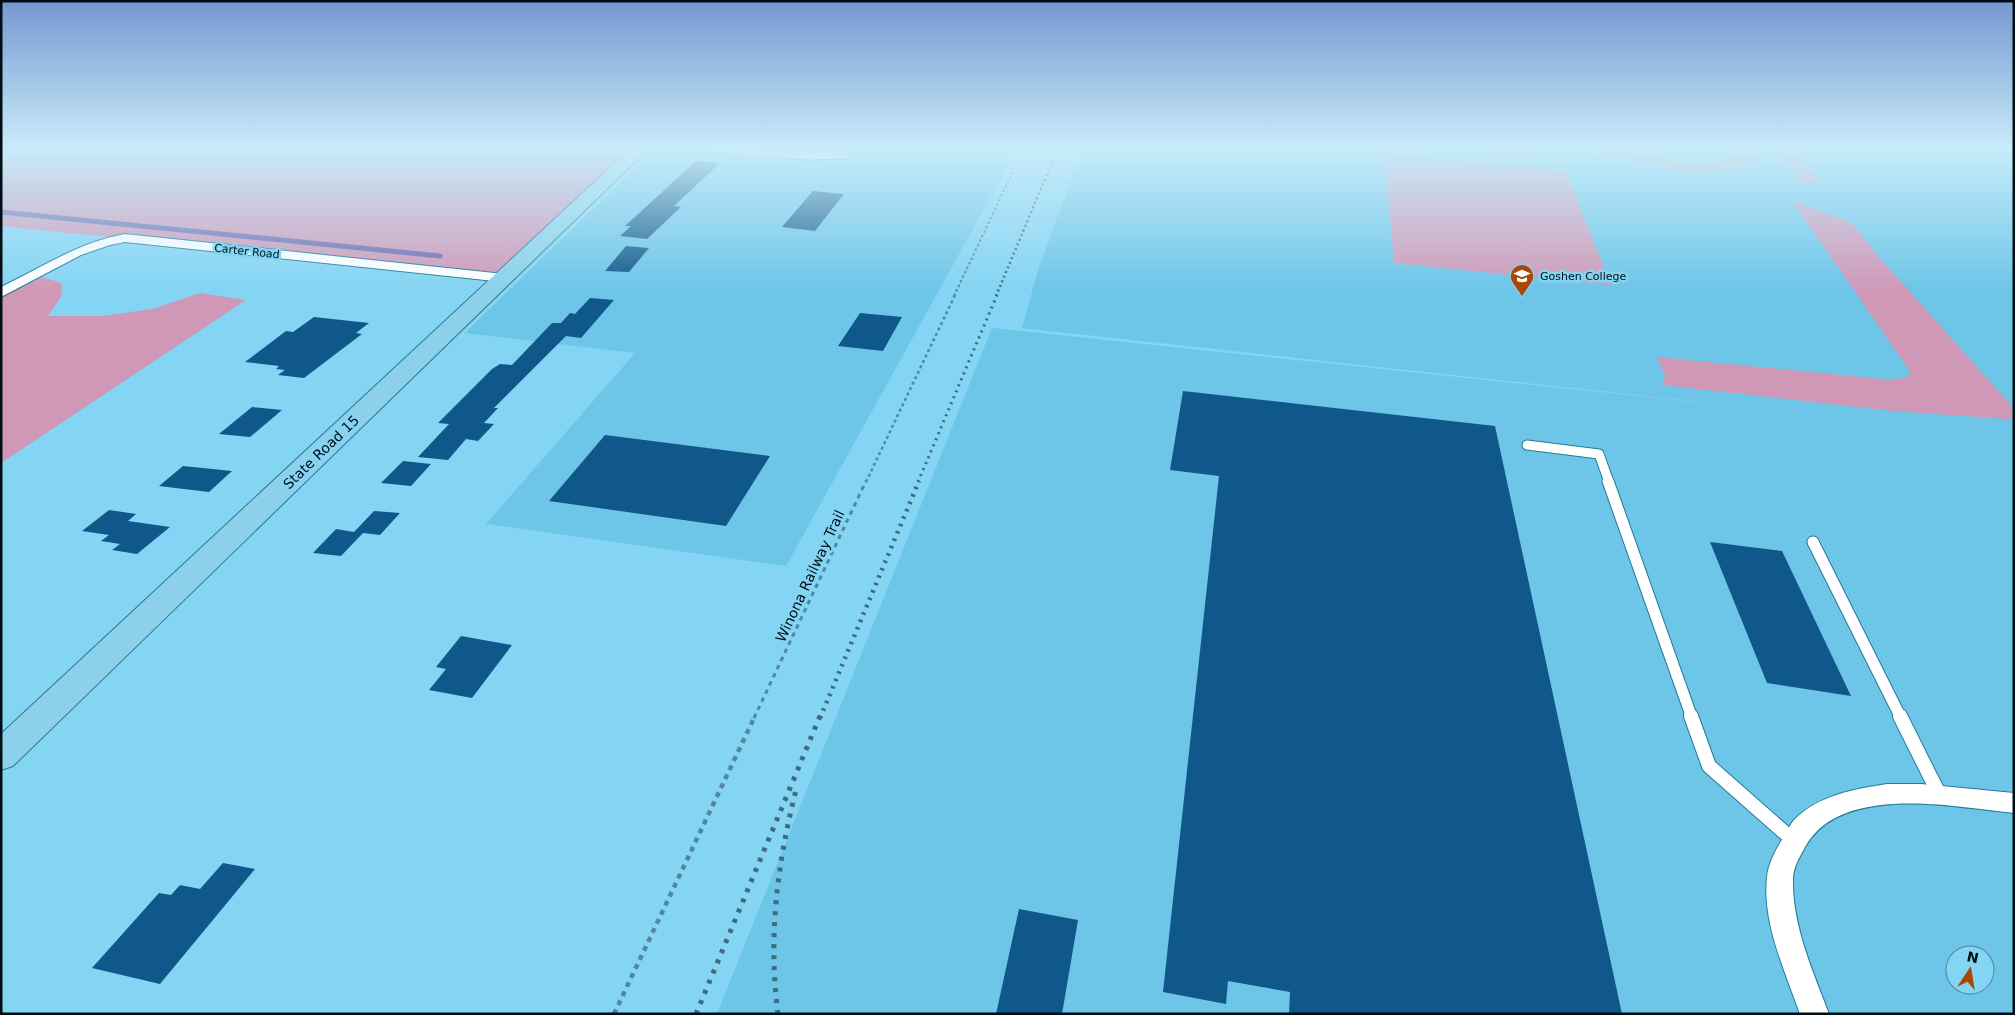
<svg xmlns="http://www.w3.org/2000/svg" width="2015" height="1015" font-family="'DejaVu Sans',sans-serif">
<rect width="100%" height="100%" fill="#84d4f3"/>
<g fill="#6dc5e7" fill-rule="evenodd">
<polygon points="656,148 1018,148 786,566 486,524 635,353 465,333"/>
<path d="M1083,148H2014V1014H717L992,328L1791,412L1022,328L1039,267ZM1955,955H1985V985H1955Z"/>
</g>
<g fill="#d098b7">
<polygon points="1,148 641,148 504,278 1,226"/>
<polygon points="1378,148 1540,148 1542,154"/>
<path d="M1589,148C1599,148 1613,146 1623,149C1658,157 1706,175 1740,153V148H1761C1763,157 1757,161 1749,165C1713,180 1645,167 1610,152L1611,155L1591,153Z"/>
<polygon points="1778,148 1789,148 1821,181 1815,184 1802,183"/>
<polygon points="1385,155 1565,170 1611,285 1394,263"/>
<polygon points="1792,201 1851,222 1878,256 2011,405 2014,418 2006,419 1893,411 1662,385 1665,376 1657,357 1893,380 1909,376 1909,371 1905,364"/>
<polygon points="42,277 62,283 61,297 48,316 102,316 152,309 200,293 246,300 1,463 1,297"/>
</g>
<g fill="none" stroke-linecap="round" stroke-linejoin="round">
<polyline stroke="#6e6aaf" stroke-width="5" points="1,212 440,256"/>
</g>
<g fill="#0f5889">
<polygon points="696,161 720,163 674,206 681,207 647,239 620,236 631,226 625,226"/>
<polygon points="813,191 844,194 815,231 782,227"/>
<polygon points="626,246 649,248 629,272 605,271"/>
<polygon points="590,298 614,300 581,338 566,336 494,408 498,408 484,423 494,424 478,441 466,439 448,460 418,457 449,424 438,423 492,369 500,364 512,365 552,323 561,323 570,313 575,314"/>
<polygon points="860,313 902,317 883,351 838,346"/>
<polygon points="314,317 369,323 356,333 362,334 304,378 278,375 285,370 276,369 279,366 245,362 286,331 293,332"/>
<polygon points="1183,391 1495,426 1622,1014 1289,1014 1290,992 1228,981 1226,1004 1163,992 1219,476 1170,470"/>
<polygon points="252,407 282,410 250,437 219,434"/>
<polygon points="605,435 770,456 726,526 549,501"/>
<polygon points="403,461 431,464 411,486 381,483"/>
<polygon points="183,466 232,471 209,492 159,486"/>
<polygon points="109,510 136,514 128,521 170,527 137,554 112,550 120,544 101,541 109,535 82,531"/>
<polygon points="374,511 400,513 380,535 363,533 341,556 313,553 336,529 354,532"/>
<polygon points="1710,542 1782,551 1851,696 1767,683"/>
<polygon points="461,636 512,645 472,698 429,690 446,669 436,667"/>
<polygon points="223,863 255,869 160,984 92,968 159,893 171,895 180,885 200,889"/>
<polygon points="1019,909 1078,920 1062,1014 996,1014"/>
</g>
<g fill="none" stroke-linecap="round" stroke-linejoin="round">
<g stroke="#257a97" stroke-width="9">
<polyline id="lane-far3" points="710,148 808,156 846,155"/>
</g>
<g stroke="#257a97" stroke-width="11">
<polyline id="lane-far2" points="1527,445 1599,454 1609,482"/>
</g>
<g stroke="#257a97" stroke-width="13">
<g id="lane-far1">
<polyline points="1608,481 1692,718"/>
<polyline points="1813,542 1901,718"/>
</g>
</g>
<g stroke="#257a97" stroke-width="16">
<g id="lane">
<polyline points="1691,716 1709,766 1793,840"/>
<polyline points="1900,716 1940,796"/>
</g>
</g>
<g stroke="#257a97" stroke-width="2">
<g id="street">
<path d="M125,234L504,274L511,278L504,282L125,242L110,245L81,255L1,297V287C43,267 79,242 125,234Z"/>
<path d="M1887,784H1921L2014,793V813C1953,807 1841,783 1805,847C1800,857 1793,867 1793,879C1792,926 1813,971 1829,1014H1800C1785,971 1762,923 1767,877C1768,864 1776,849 1783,838C1787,832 1790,824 1795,819C1819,795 1855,789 1887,784Z"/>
</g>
</g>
<g stroke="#297996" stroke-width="2">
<polygon id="primary" points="631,148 649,148 13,766 1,770 1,734"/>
</g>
<polyline stroke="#51889e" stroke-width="2" stroke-dasharray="2.5 2.5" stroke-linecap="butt" points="954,296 1024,148"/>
<polyline stroke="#51889e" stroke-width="2.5" stroke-dasharray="3 3" stroke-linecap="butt" points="866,482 955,295"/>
<polyline stroke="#51889e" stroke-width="3" stroke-dasharray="4.5 4.5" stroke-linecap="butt" points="754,718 866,481"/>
<polyline stroke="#51889e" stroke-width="4.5" stroke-dasharray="5 5" stroke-linecap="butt" points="614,1014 755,716"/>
<use href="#lane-far3" stroke="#fff" stroke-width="7"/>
<use href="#lane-far2" stroke="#fff" stroke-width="9"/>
<use href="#lane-far1" stroke="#fff" stroke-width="11"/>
<use href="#lane" stroke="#fff" stroke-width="14"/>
<use href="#street" fill="#fff" fill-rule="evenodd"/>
<use href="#primary" fill="#8cd1e9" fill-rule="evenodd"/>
<polyline stroke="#3e6b7e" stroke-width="2.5" stroke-dasharray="2 3" stroke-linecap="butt" points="996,296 1058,148"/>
<polyline stroke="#3e6b7e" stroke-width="3" stroke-dasharray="2 4.5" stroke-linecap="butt" points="918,482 997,295"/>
<polyline stroke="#3e6b7e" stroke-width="4.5" stroke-dasharray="2.5 5.5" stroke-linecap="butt" points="820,718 919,481"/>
<g stroke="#3e6b7e" stroke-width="5" stroke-dasharray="4 7" stroke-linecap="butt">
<polyline points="696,1014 820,716"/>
<path d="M778,1014C768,937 777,865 796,790"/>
</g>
</g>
<linearGradient id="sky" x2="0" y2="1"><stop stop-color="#7796d1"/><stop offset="0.51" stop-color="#c8ecfa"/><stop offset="1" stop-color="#c8ecfa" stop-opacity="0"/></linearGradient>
<rect width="2015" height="290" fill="url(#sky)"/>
<defs>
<g id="university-pin" transform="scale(1.25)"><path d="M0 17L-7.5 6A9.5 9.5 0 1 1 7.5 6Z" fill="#a94709" stroke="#84d4f3"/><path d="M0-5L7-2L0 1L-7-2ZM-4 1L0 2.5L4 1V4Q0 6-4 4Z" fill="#fff"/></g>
</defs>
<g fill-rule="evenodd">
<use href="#university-pin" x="1522" y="276"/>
</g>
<g text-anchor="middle" stroke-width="5" stroke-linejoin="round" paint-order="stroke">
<g font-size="11" fill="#000e16" stroke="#84d4f3">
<text transform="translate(247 251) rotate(6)" y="4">Carter Road</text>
</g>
<g font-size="11" fill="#000e16" stroke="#84d4f3" text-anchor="start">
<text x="1540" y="280">Goshen College</text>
</g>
<g font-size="14" fill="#000e16" stroke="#84d4f3">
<text transform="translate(321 452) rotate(-44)" y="5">State Road 15</text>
<text transform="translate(810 576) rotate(-65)" y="5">Winona Railway Trail</text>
</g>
</g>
<rect width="2015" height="1015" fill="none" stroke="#000e16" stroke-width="5"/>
<g transform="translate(1970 970) rotate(12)"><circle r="24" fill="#84d4f3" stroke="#4f859b"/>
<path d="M0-4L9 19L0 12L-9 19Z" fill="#a94709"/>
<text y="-8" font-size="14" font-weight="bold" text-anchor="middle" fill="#000e16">N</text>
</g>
</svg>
